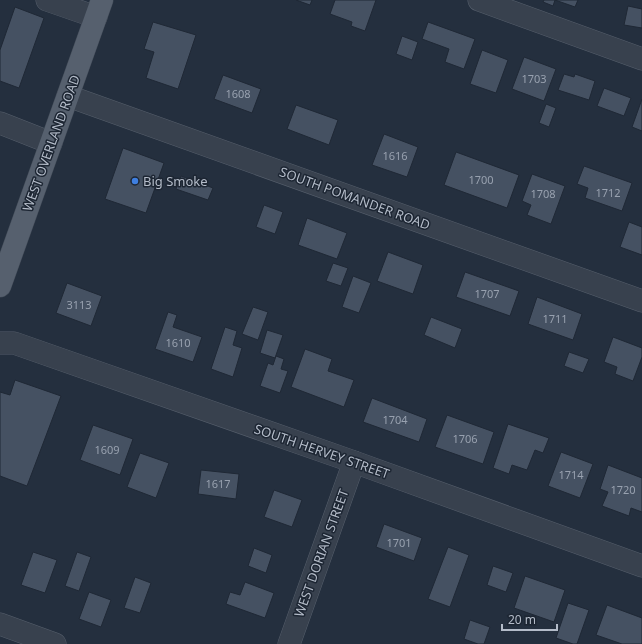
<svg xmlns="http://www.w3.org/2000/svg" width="642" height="644" font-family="'Noto Sans',sans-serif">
<rect width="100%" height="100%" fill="#242f3e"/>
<g fill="#455162" stroke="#1f2835">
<polygon points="296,0 312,0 310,5"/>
<polygon points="335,0 376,0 365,31 351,26 352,22 330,14"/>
<polygon points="544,0 578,0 575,7 555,0 553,6 543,2"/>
<polygon points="628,6 642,9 642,28 624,25"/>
<polygon points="15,7 44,18 19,88 0,81 0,50"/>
<polygon points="153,22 196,35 178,89 146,78 154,52 144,49"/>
<polygon points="428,22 475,39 464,69 445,62 449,49 422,39"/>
<polygon points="402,36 418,42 412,60 396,54"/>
<polygon points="482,50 508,60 496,93 470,84"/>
<polygon points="524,57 556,69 544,101 512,89"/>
<polygon points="564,74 574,77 575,74 595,81 589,100 558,90"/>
<polygon points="223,75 261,89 252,113 214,99"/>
<polygon points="604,88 631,98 624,116 597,106"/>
<polygon points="642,99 642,131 632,127"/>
<polygon points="546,104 556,108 549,127 539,123"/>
<polygon points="296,105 338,120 329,145 287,129"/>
<polygon points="384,134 418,147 407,177 372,165"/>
<polygon points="123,148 164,163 146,213 105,199"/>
<polygon points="456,152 519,175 507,208 444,185"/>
<polygon points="584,166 632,183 622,211 585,198 588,188 577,184"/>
<polygon points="532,174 565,186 551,224 527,215 531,205 522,201"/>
<polygon points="181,176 213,188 208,200 176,189"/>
<polygon points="264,205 283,212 275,234 256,227"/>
<polygon points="307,218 347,233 337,259 298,245"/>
<polygon points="629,222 642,227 642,255 620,247"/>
<polygon points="388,252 423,265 413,294 377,281"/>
<polygon points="333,263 348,268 341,286 326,281"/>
<polygon points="465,272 519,291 510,316 456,297"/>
<polygon points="353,276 371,283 359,313 342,307"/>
<polygon points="67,283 102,296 91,326 56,313"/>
<polygon points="537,297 582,314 573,340 528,324"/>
<polygon points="253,307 268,312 258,340 242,334"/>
<polygon points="168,312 177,315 173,327 202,337 193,362 155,349"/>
<polygon points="431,317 462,329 455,348 424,335"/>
<polygon points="225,327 237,331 233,345 242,348 233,377 211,369"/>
<polygon points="267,330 283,335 275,358 260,353"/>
<polygon points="613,337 642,348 642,357 633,381 615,374 617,367 604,362"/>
<polygon points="305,349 332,359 328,371 354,380 344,407 291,387"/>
<polygon points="569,352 589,359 583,373 564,366"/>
<polygon points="276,356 284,359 281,369 288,371 280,393 260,386 268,363 273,365"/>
<polygon points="15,380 61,396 27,486 0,476 0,392 10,395"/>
<polygon points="372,398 427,419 419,442 363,422"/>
<polygon points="447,415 494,432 483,464 435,447"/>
<polygon points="508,424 549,438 543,453 535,450 527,470 512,465 509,474 493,468"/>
<polygon points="93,425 133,439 120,475 80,460"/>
<polygon points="561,452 593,464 580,498 548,486"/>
<polygon points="140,453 169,463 156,498 127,487"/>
<polygon points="608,465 642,478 642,512 631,508 629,516 602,506 608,492 600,489"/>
<polygon points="201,470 239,474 236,499 198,494"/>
<polygon points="274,490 302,500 292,527 264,517"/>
<polygon points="384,524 422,538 414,561 376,547"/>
<polygon points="448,547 469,555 450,607 428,599"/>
<polygon points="254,548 272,555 266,573 248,566"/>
<polygon points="33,552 57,560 45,593 21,585"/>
<polygon points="77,552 91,557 79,591 65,586"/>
<polygon points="493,566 513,573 506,592 487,585"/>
<polygon points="525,576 565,590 554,622 514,608"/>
<polygon points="135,577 151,583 140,613 124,608"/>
<polygon points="245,582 274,593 265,618 226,604 230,592 240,595"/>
<polygon points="89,592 111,600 101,627 79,619"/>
<polygon points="568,603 589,610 577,644 573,644 556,638"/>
<polygon points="607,605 642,618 642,644 622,644 596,635"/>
<polygon points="470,620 490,627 484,644 478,644 464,639"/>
</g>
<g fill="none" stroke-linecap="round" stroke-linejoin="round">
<g stroke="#565f6c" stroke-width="23">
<g id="street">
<polyline points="47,0 96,17"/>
<polyline points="479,0 642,59"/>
<polyline points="68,96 642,301"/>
<polyline points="0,123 51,143"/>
<polyline points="0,343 14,343 354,462 642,566"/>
<polyline points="0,624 55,644"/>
<polyline points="289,644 354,462"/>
</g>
</g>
<g stroke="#414a57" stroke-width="23">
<polyline id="primary" points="0,286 102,0"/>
</g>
<use href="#street" stroke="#38414e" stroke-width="22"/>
<use href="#primary" stroke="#56606e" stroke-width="22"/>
</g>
<circle fill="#3f7fe0" stroke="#1d2633" stroke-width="1.5" cx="135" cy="181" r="4"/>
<g text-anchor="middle" stroke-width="3" stroke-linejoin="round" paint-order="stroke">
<g font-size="11" fill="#98a1af">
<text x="534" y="83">1703</text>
<text x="238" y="98">1608</text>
<text x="395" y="160">1616</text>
<text x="481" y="184">1700</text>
<text x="608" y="197">1712</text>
<text x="543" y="198">1708</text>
<text x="487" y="298">1707</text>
<text x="79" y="309">3113</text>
<text x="555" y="323">1711</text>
<text x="178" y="347">1610</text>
<text x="395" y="424">1704</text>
<text x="465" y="443">1706</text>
<text x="107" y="454">1609</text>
<text x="571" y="479">1714</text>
<text x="218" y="488">1617</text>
<text x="623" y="494">1720</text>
<text x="399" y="547">1701</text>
</g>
<g font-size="13" fill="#b4bcc9" stroke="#1d2633">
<text transform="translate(51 143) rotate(-70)" y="5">WEST OVERLAND ROAD</text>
<text transform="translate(355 198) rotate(20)" y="5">SOUTH POMANDER ROAD</text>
<text transform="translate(322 451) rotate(19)" y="5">SOUTH HERVEY STREET</text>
<text transform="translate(321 553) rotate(-70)" y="5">WEST DORIAN STREET</text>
</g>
<g font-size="13" fill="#b4bcc9" stroke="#1d2633" text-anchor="start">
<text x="143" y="186">Big Smoke</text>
</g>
</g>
<path d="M502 624v6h55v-6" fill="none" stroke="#b4bcc9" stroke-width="2"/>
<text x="508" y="624" font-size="12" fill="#b4bcc9" stroke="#1d2633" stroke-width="3" paint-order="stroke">20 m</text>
</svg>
